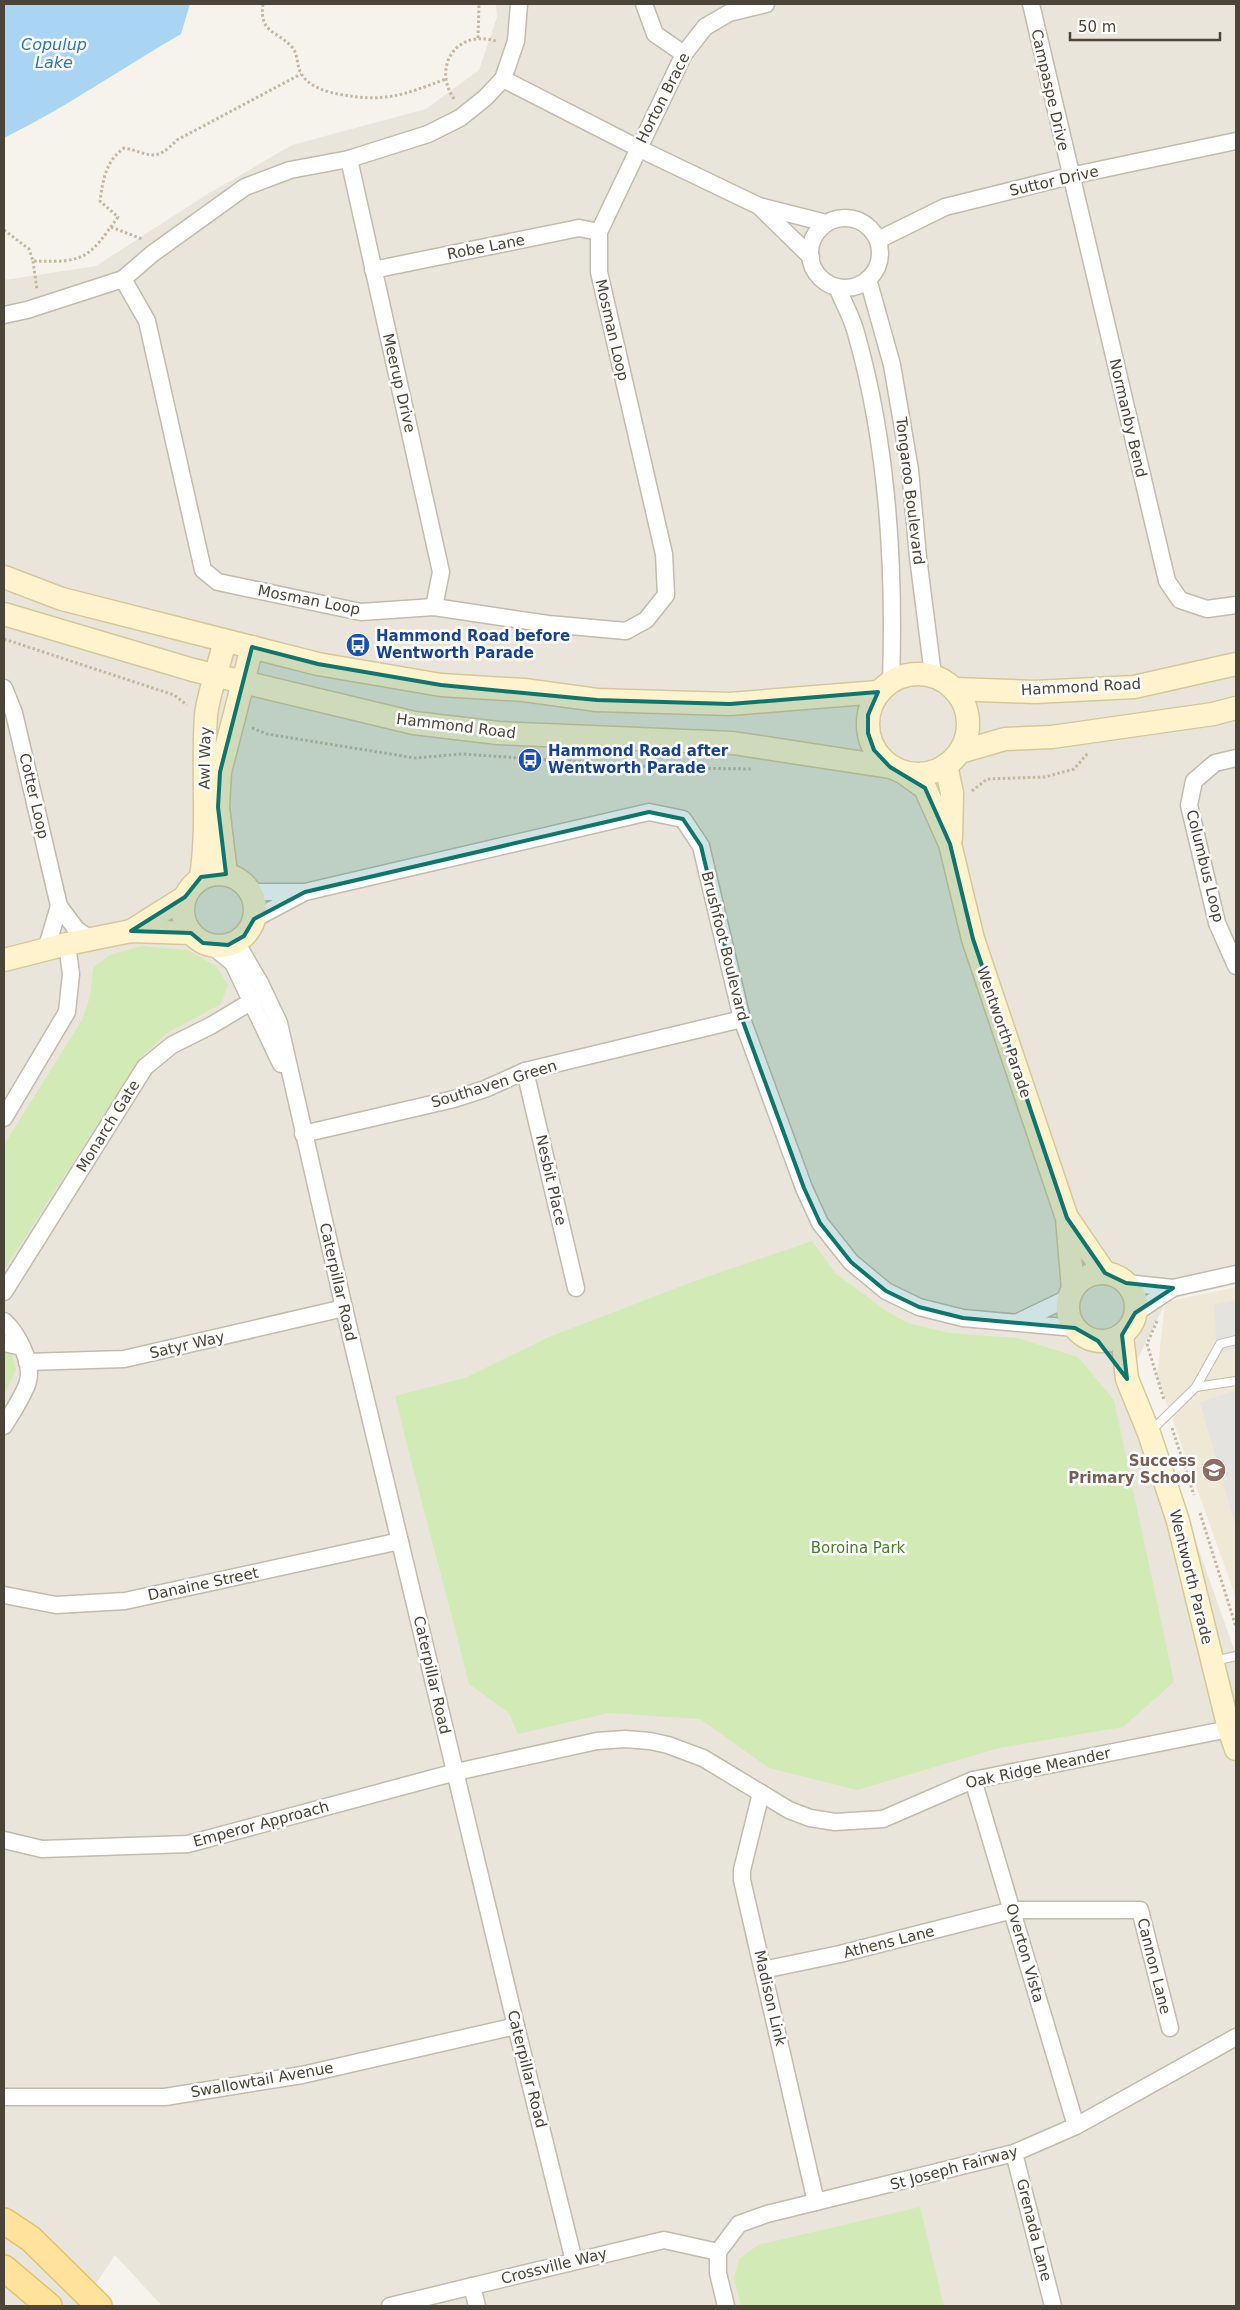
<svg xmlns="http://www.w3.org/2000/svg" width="1240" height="2310" font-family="'DejaVu Sans',sans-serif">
<rect width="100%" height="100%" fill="#f6f3ec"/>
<polygon fill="#eae5da" points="496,4 1236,4 1236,1284 1167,1300 1134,1366 1236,1655 1236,2306 162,2306 115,2255 81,2306 4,2306 4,280 96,266 206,195 292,145 426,109 479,70 497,17"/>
<polygon fill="#efe8d6" points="1236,1287 1236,1598 1157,1376 1165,1302"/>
<g fill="#d2eab5">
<polygon points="141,946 187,950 216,966 228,985 221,1004 167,1033 140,1058 4,1270 4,1145 82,1020 90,997 93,968 108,956"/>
<path d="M812,1241L836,1274L888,1312L908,1323L949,1333L1017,1338L1078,1357L1114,1400L1174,1682L1123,1727L999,1748L857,1790L769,1768L700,1719L608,1713L518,1734L509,1713L469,1684C445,1587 418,1492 395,1396L465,1378L549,1337L692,1282Z"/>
<polygon points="4,1339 8,1341 16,1370 4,1395"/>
<polygon points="920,2207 944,2306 741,2306 734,2279 739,2259 758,2245"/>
</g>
<g fill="#e5e3e0">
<polygon points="1236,1300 1236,1349 1217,1354 1214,1305"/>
<polygon points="1236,1390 1236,1529 1200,1402"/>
</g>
<path fill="#a9d4f2" d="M4,4H190L181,34C122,68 65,108 4,138Z"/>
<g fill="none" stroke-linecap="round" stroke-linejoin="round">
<g stroke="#c2bbae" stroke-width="10">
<g id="lane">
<polyline points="1196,1387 1236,1381"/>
<polyline points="1150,1432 1196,1387 1220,1344 1236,1340"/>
<polyline points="1214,1661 1236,1656"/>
</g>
</g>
<g stroke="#c2bbae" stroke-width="19">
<g id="street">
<polyline points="644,4 655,34 684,54"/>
<polyline points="1031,4 1167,581 1180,600 1207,609 1236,605"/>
<polyline points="503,79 638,148 759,206 826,223"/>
<polyline points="349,159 441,572 434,607"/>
<polyline points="761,208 811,257"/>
<circle cx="845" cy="253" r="35"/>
<polyline points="878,240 945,207 1070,176 1236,141"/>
<polyline points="373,270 579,228 599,232"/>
<polyline points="123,279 147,321 203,570 218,582 361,612 434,607 548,624 626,631 646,620 666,595 664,554 599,272 599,232 684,54 705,27 729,13 766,4"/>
<polyline points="868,279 892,365 910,470 918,557 933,675"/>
<path d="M837,287C843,302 852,317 856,333C888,445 895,564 891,681"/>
<polyline points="4,315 27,310 123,279 152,254 245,187 290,170 349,159 428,134 460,118 485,98 503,79 516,41 519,4"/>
<polyline points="4,688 14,713 59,906 76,929 90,939"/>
<polyline points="1236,758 1215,763 1194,781 1189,805 1217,923 1236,966"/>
<polyline points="251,892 305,892 649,812 683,819 701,846 742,1019 804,1188 820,1223 851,1262 886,1291 919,1307 963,1318 1075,1328"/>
<polyline points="254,919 303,893"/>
<polyline points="236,942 260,983 279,1023 344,1308 516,2026 574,2261"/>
<polyline points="211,945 233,963 281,1064"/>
<polyline points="40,950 48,943 59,906"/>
<polyline points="525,1071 576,1288"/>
<polyline points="4,1118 67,1012 71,974 67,944"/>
<polyline points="303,1134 454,1099 485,1089 525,1071 742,1019"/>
<polyline points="1126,1283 1173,1288 1236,1274"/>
<polyline points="4,1292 145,1067 172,1045 212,1025 252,1001"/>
<polyline points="1135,1313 1173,1288"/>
<path d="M4,1321C17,1333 33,1362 28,1381C25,1394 11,1414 4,1426"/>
<polyline points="1018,1322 1068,1298"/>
<polyline points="4,1343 22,1347"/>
<polyline points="27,1362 124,1359 344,1308"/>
<polyline points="4,1595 56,1605 125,1601 400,1541"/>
<polyline points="973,1780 1076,2126"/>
<polyline points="761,1793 742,1870 742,1880 816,2202"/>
<polyline points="4,1840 42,1849 188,1844 456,1772 597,1741 625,1739 650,1741 668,1745 703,1758 789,1810 810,1818 835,1822 883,1819 973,1780 1229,1729"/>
<polyline points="763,1970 840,1954 1013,1910 1140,1910 1170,2028"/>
<polyline points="4,2097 165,2097 302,2075 516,2026"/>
<polyline points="1014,2153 1053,2306"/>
<polyline points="472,2286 477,2306"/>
<polyline points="390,2306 664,2240 718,2252"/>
<polyline points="726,2306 718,2273 718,2252 739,2224 767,2214 1014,2153 1076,2126 1236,2037"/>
</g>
</g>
<g stroke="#d6c79b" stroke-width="25">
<g id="secondary">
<polyline points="4,577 62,599 318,664 441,685 524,690 597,700 730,704 878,692"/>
<polyline points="4,614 193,670 414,723 498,733 733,743 890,767"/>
<circle cx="918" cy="724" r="50"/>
<polyline points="954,689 1035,692 1134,687 1236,664"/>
<polyline points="960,752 1005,739 1052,737 1213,714 1236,708"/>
<polyline points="946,765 952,793 951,838"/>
<polyline points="904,773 925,788 950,844 973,939 1067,1218 1073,1289"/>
<circle cx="219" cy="910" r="36"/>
<polyline points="226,874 218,807 220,772 252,647"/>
<path d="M201,877C209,824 202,770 206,715C208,695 220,662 225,641"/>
<polyline points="131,931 185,897"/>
<polyline points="4,960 67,944 131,931 191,933"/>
<polyline points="1068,1219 1105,1273"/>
<circle cx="1102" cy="1307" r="34"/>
<polyline points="1122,1335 1127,1379 1149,1433 1178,1521 1229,1729 1236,1749"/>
</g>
</g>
<g stroke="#e6c16a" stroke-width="28">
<g id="primary">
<polyline points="4,2221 31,2239 99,2306"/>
<polyline points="4,2268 49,2306"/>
</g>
</g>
<g stroke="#c4b79f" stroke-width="3" stroke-dasharray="2.5 2.5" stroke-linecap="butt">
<path d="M263,4C259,33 276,30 292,47C299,55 296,67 302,75C309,86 326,92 338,94C385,103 403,95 446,79"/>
<polyline points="478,38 479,4"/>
<path d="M454,99C431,65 459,27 498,42"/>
<polyline points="111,227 142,239"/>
<path d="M4,230L29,249L33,261C85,263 89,258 118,217L100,201C103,179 106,161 124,148C150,153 154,164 177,140L301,74"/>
<polyline points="33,261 37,290"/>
<polyline points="4,639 174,695 187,705"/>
<polyline points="252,728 267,734 415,758 462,754 670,768 752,769"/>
<polyline points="972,791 987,779 1045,777 1074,769 1088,753"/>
<polyline points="1157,1321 1147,1344 1164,1400"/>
<polyline points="1172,1428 1194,1495"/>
<polyline points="1200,1513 1236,1627"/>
</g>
<use href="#lane" stroke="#fff" stroke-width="8"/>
<use href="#street" stroke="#fff" stroke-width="16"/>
<use href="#secondary" stroke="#fff3cd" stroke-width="22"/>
<use href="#primary" stroke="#ffe39c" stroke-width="25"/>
</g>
<path fill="#0f766e" fill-opacity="0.2" stroke="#0f766e" stroke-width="4" stroke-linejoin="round" d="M252,647L318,664L441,685L597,700L730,704L878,692L868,715V733L874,750L890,767L925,788L950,844L973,939L1067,1218L1105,1273L1126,1283L1173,1288L1135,1313L1122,1335L1127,1379L1098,1341L1075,1328L963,1318L919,1307L886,1291L851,1262L820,1223L804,1188L742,1019L701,846L683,819L649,812L305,892L254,919L244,936L228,945L203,943L191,933L131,931L185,897L201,877L226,874L218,807L220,772Z"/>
<defs>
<g id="bus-disc" transform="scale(1.25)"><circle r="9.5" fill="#1a4fb4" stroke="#fff"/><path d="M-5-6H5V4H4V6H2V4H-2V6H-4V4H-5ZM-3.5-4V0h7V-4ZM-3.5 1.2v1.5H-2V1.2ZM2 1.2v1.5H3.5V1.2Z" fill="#fff"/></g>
<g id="school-disc" transform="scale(1.25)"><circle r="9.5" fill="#8d6e63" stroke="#fff"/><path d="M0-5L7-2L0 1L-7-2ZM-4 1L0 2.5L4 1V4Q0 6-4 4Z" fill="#fff"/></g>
</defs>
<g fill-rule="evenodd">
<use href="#bus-disc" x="358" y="645"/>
<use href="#bus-disc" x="530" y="760"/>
<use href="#school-disc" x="1214" y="1470"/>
</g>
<g text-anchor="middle" stroke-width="5" stroke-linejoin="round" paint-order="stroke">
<g font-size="15" fill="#4b4439" stroke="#fff">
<text transform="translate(1050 90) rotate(77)" y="5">Campaspe Drive</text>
<text transform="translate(663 98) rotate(-63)" y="5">Horton Brace</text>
<text transform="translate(1054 181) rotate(-13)" y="5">Suttor Drive</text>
<text transform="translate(486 247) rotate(-11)" y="5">Robe Lane</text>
<text transform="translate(612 330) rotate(77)" y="5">Mosman Loop</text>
<text transform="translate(399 383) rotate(77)" y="5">Meerup Drive</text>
<text transform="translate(1128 418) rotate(77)" y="5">Normanby Bend</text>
<text transform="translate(910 491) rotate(83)" y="5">Tongaroo Boulevard</text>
<text transform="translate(309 600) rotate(11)" y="5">Mosman Loop</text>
<text transform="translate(1081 687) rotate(-3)" y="5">Hammond Road</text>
<text transform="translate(456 726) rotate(7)" y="5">Hammond Road</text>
<text transform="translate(205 758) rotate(-89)" y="5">Awl Way</text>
<text transform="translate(34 796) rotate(77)" y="5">Cotter Loop</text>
<text transform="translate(1205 866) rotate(76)" y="5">Columbus Loop</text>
<text transform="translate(725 946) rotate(76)" y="5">Brushfoot Boulevard</text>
<text transform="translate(1004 1032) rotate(71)" y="5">Wentworth Parade</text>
<text transform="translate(494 1084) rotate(-17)" y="5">Southaven Green</text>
<text transform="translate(108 1126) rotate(-58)" y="5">Monarch Gate</text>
<text transform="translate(551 1180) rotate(77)" y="5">Nesbit Place</text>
<text transform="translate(338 1282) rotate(77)" y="5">Caterpillar Road</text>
<text transform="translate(187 1345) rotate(-13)" y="5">Satyr Way</text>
<text transform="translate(1191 1577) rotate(76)" y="5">Wentworth Parade</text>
<text transform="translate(203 1584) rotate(-12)" y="5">Danaine Street</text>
<text transform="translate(432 1675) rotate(77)" y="5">Caterpillar Road</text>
<text transform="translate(1038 1768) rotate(-12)" y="5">Oak Ridge Meander</text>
<text transform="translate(261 1824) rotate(-15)" y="5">Emperor Approach</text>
<text transform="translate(889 1942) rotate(-14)" y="5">Athens Lane</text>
<text transform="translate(1025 1953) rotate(74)" y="5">Overton Vista</text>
<text transform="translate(1154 1966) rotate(76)" y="5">Cannon Lane</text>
<text transform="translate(770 1998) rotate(77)" y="5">Madison Link</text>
<text transform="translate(527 2069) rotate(76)" y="5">Caterpillar Road</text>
<text transform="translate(262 2080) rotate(-10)" y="5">Swallowtail Avenue</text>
<text transform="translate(954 2168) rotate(-15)" y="5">St Joseph Fairway</text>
<text transform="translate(1034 2230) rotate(76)" y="5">Grenada Lane</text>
<text transform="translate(554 2266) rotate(-14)" y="5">Crossville Way</text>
</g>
<g font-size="15" font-weight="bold" fill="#164399" stroke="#fff" text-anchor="start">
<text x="376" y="641">Hammond Road before<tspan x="376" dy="17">Wentworth Parade</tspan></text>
<text x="548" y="756">Hammond Road after<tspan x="548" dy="17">Wentworth Parade</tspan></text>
</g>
<g font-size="15" font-weight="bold" fill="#785e54" stroke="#fff" text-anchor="end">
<text x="1196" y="1466">Success<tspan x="1196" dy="17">Primary School</tspan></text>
</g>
<g font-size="15" fill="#4a7f2a" stroke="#fff">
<text x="858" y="1553">Boroina Park</text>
</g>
<g font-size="16" font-style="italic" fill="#2e7ab2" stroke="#fff">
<text x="54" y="50">Copulup<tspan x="54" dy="18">Lake</tspan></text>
</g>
</g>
<rect width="1240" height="2310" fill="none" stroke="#4b4439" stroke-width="10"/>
<path d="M1070 32v8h150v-8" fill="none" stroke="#4b4439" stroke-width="2.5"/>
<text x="1078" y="32" font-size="15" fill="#4b4439" stroke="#ffffff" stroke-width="4" paint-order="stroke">50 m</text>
</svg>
